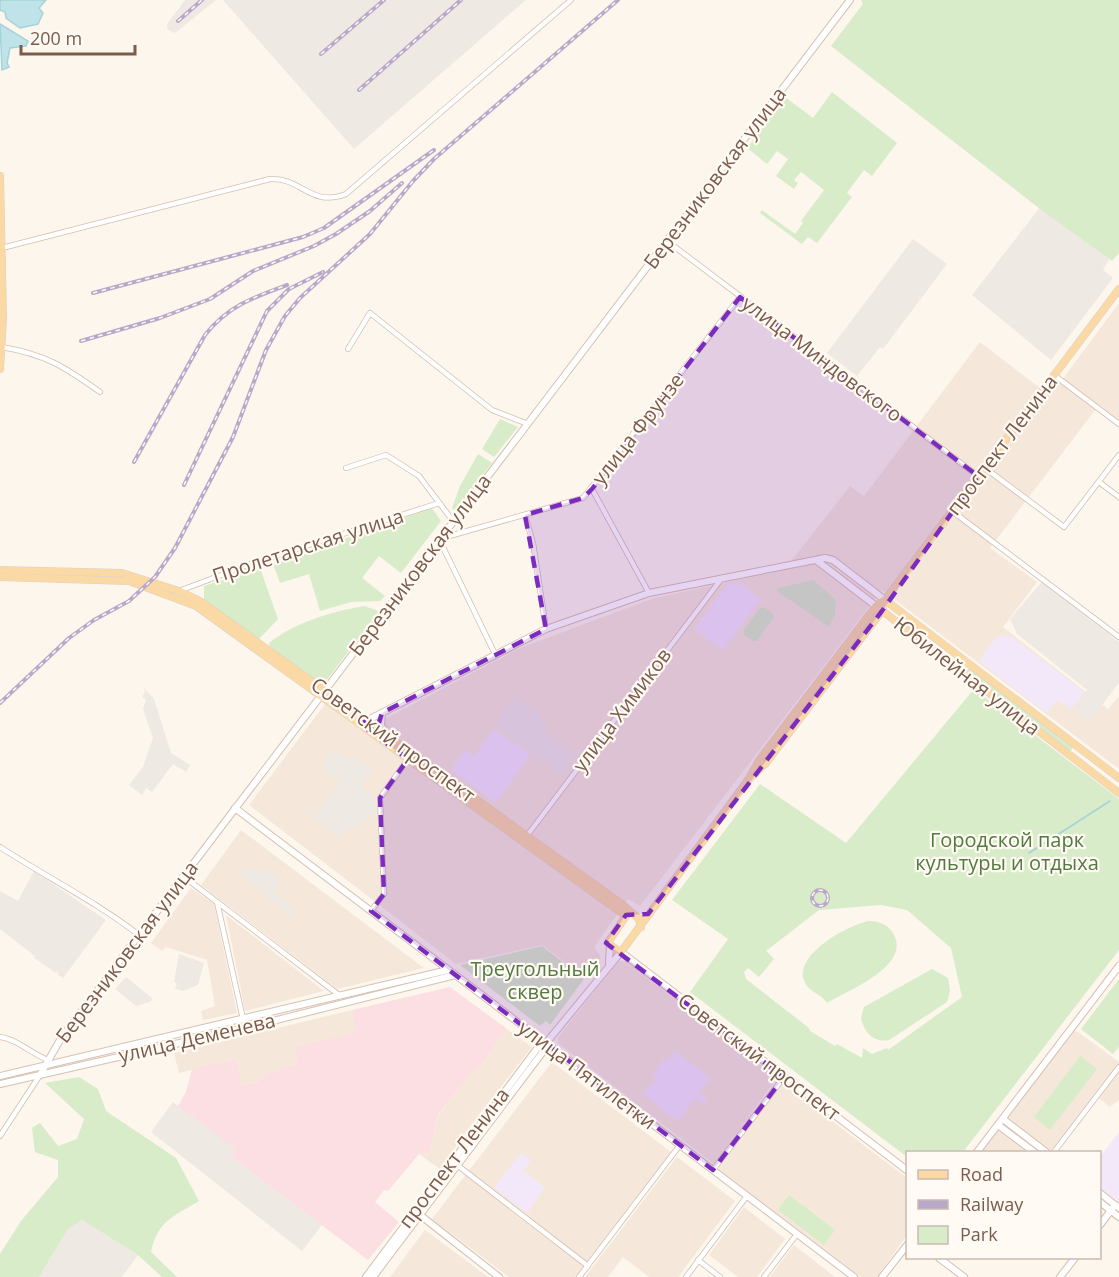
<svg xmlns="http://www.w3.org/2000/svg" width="1119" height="1277" font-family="'Open Sans',sans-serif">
<rect width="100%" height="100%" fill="#fdf6ec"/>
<g fill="#f5e8da">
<polygon points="1119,303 1119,421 1099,405 990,548 1037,582 1003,627 1108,709 1119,696 1119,769 882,590 640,906 628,899 594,947 601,957 587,979 542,945 456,964 249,805 325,704 362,731 520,648 654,598 784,570 850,486 864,496 980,342 1050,396"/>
<polygon points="241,830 424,968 337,989 201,885"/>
<polygon points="191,888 214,904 237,1013 203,1020 201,1011 215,1006 207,960 166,947 162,951 151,943"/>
<polygon points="226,915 324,991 245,1011"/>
<polygon points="619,961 627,962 777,1078 714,1164 558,1043 558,1037"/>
<polygon points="352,1010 357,1033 295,1047 298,1064 266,1073 256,1083 242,1085 236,1060 179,1073 174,1053"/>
<polygon points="507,1029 532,1047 468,1129 440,1169 419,1154 430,1151 438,1116 472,1071 475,1073"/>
<polygon points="1073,1031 1078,1032 1119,1062 1119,1100 1110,1107 1095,1095 1050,1152 1008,1118"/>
<polygon points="552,1062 671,1152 575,1277 509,1277 432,1219"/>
<polygon points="782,1083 907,1178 907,1235 877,1277 861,1277 718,1169"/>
<polygon points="998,1129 1000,1129 1032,1152 980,1152"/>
<polygon points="677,1157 735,1201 678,1277 649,1277 623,1257 608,1277 585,1277"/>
<polygon points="744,1207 785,1239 757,1277 738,1277 709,1255"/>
<polygon points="425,1230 488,1277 390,1277"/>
<polygon points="794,1245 835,1277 770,1277"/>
</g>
<g fill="#efe9e4">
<polygon points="185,0 216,0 175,33 167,29 167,24"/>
<polygon points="223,0 526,0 354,149"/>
<polygon points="1041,206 1110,258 1103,270 1113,278 1051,360 972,295"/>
<polygon points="913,239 947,264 883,349 880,347 857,376 827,353"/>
<polygon points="1042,582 1119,642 1119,683 1089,722 1073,709 1087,690 1017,634 1010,619"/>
<polygon points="144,688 154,699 171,753 190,765 186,772 173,764 152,792 146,788 142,795 129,785 143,767 153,738 143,709 146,700 142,697 145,692"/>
<polygon points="514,698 536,710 547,726 545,733 576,754 563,777 493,725"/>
<polygon points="334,751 345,759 356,757 372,770 361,786 374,796 377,805 377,815 370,815 356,828 343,832 339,836 303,811 306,808 316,815 340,783 321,768"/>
<polygon points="246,866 254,872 267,871 278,880 278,884 272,892 297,913 293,918 240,874"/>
<polygon points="34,871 106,920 63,978 58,975 59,971 56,973 34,958 35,956 0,929 0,891 18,901"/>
<polygon points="179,954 204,963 198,985 183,991 175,989 177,983 174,982"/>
<polygon points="126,977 153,999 150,1002 136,1006 115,989"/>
<polygon points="173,1102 236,1149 230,1156 322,1225 302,1251 151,1132"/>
<polygon points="82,1220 138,1255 122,1277 39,1277 68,1229"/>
</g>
<g fill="#f3e8fa">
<polygon points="739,582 761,599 723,650 694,629 728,584"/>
<polygon points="997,636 1012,637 1084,692 1071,709 1057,700 1047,713 979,661"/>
<polygon points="494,729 530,755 496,803 451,770 465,750 474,756"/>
<polygon points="675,1051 710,1078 699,1093 707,1099 703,1104 695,1098 678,1121 642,1094 657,1078 653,1074 663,1060 667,1062"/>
<polygon points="1119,1132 1119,1202 1100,1187 1100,1157"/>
<polygon points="521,1153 531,1160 523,1171 545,1187 527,1213 494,1188"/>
</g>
<polygon fill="#fbdfe3" points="450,987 507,1029 475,1073 472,1072 438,1115 430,1151 419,1154 388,1191 384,1190 375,1202 399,1222 368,1260 230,1156 235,1149 178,1106 186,1092 192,1069 236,1060 242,1085 256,1083 266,1073 298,1064 294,1047 356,1033 352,1010"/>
<g fill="#d8ecc9" fill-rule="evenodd">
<polygon points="861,0 1119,0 1119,253 1112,261 1040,209 831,46 863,4"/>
<polygon points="832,92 897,143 872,176 864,170 847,193 852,197 817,243 808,237 802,244 760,213 762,210 795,234 803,223 801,221 824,190 801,172 794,180 798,183 794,189 776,176 788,159 777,151 767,164 747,148 785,97 813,118"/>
<polygon points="500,419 518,427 494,457 482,449"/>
<polygon points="478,454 492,463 455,511 452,508 460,486"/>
<polygon points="432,508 441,521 401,573 379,556 362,578 385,596 380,601 351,602 320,611 309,574 280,583 273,564"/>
<polygon points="260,568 278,619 258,640 204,601 204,586"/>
<polygon points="813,580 836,600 835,615 829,627 778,592 778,588"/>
<path d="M364,606L379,611L322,686L270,649L269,643C295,622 331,612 364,606Z"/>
<polygon points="764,607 773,614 774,618 757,641 753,641 744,635 743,631 760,608"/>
<polygon points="970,668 1073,747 1070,752 965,671"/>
<path d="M974,689L1119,799V950L963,1152H908L907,1157L690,992L728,939L672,900L760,784L846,843ZM881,905L907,910L951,948L962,997L888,1050L887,1048L872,1054L863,1048L862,1058L837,1044L835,1046L810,1031L809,1028L746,979L744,972L748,968L759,977L774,959L766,951L819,910Z"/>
<path d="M869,921C879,921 887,924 893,933C913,965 849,990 827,1003C821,993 808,993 804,980C795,954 848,925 869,921Z"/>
<polygon points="542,946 584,979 550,1025 546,1021 540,1026 460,965"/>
<path d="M932,969L948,978L950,990L947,1002L889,1040C873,1043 864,1032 861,1018L864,1007Z"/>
<polygon points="1119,979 1119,1047 1113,1054 1081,1029"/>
<polygon points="1080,1056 1097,1069 1050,1130 1034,1117"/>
<path d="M79,1077L98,1089L106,1111L176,1158L199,1201C173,1217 158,1220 151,1252L177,1277H162L138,1255L82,1220L68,1229L39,1277H0V1254L21,1221L58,1177V1160L35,1152L32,1128L40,1123L58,1146L77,1139L84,1119L45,1083Z"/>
<polygon points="789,1195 835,1230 824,1245 778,1210"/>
</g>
<g fill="#bfe3e8" stroke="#a5d3da" stroke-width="1.5">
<polygon points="0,0 46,0 39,8 43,13 38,24 20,28 6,18 5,12 0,10"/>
<polygon points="0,24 28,41 26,46 10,48 7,63 9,67 2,70"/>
</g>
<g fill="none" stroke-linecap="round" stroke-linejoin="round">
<polyline stroke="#a5d3da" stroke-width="1.5" points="1029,853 1110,801"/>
<g stroke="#d1beb0" stroke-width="6">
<g id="street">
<polyline points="667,241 978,476"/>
<path d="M2,248L270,179C301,177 311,208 346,194L571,0"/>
<path d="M1,347C45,354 65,367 100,392"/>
<polyline points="348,349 370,313 492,410 528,424"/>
<polyline points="1054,375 1119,424"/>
<polyline points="346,468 386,455 419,476 453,521"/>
<polyline points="985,468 1064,527 1119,455"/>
<polyline points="1099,482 1119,497"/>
<polyline points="592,489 649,593"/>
<polyline points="952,511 1119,637"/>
<polyline points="525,515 533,543 546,629"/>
<polyline points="179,591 253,563 439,503"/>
<polyline points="495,654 439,539 583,498 740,297"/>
<polyline points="526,837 722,578"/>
<path d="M0,847C46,877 95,901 139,935"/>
<polyline points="183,876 339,995"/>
<polyline points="217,902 245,1028"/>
<polyline points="371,911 384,894 380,798 408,759"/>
<path d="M0,1037C17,1039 32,1054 48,1060"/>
<polyline points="0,1136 40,1075"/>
<polyline points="1054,1152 1119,1067"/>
<polyline points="457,1165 588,1266"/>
<polyline points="713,1170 784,1077"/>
<polyline points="698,1260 720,1277"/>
<polyline points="579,1277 680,1145"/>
<polyline points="686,1277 747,1196"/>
<polyline points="764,1277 797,1234"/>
</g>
</g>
<g stroke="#d6c0b0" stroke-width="8">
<g id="secondary">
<polyline points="816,560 876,606"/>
<polyline points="382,713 381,725 386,734"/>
<polyline points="364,722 546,629 649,593 825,558 833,560 885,600"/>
<polyline points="235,808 854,1277"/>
<polyline points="609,963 610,945"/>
<polyline points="40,1075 60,1040 139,935 850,0"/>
<polyline points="0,1076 448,970"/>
<polyline points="0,1084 245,1028 455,975"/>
<polyline points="1003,1119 1046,1152"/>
<polyline points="998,1125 1034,1152"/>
<polyline points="977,1152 1119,966"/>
<polyline points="1100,1193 1119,1208"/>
<polyline points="1100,1202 1119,1217"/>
<polyline points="420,1215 499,1277"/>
<polyline points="1100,1225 1115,1205"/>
<polyline points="939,1258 964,1277"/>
<polyline points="366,1277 539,1046 546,1043"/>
<polyline points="373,1277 542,1053 546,1043 621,952 908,1171"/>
<polyline points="882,1277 908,1244"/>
<polyline points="1060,1277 1075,1258"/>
</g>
</g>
<g stroke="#dad1cd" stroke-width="8">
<g id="primary">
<polyline points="0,176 3,318 0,369"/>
<polyline points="0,570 122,573 179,591 200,601 623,905 639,919 641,927"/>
<polyline points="0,577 129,581 196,606 626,916"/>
<polyline points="885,600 1119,778"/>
<polyline points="880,609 1119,793"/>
<polyline points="748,780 766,763 882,611 885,600 1119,289"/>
<polyline points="626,916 609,941 610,945 621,952 748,780 760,759 876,606 885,600"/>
</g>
</g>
<use href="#street" stroke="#fff" stroke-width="4.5"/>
<use href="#secondary" stroke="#fff" stroke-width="6"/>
<use href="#primary" stroke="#fbd9a5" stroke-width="7"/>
<g stroke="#b9a8c9" stroke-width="4">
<g id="rail">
<polyline points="178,21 202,0"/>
<polyline points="321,54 384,0"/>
<polyline points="359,90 461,0"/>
<polyline points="93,293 303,237 324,228 434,150"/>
<polyline points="81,341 160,318 210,299 253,271 314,246 336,234 370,211 402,183"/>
<path d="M134,462L205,335C228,306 254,297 287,285"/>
<polyline points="184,485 267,311 289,289 323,272"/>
<polyline points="0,703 69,638 94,620 129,601 155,577 175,548 233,437 266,350 285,316 300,298 370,234 413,181 434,159 618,0"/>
<circle cx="820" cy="898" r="8"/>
</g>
</g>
<use href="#rail" stroke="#fffaf3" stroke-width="1.5" stroke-dasharray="4.5" stroke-linecap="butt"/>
</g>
<path fill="#7b2cbf" fill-opacity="0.2" stroke="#7b2cbf" stroke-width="4.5" stroke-dasharray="12 8" stroke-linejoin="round" d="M740,297L978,476L882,611L648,914L626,915L606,943L784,1077L713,1170L371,911L384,894L380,798L408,759L360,724L367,721L377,729L382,713L546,629L525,515L583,498L592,489Z"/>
<g text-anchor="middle" stroke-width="4.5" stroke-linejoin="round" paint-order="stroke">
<g font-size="20" fill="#7a5c4d" stroke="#fffaf3">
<text transform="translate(715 178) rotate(-53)" y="7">Березниковская улица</text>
<text transform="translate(822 359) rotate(37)" y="7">улица Миндовского</text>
<text transform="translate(638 429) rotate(-52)" y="7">улица Фрунзе</text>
<text transform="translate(1002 445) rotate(-53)" y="7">проспект Ленина</text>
<text transform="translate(308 546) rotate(-18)" y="7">Пролетарская улица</text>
<text transform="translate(420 565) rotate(-53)" y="7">Березниковская улица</text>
<text transform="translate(967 676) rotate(38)" y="7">Юбилейная улица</text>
<text transform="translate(622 710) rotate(-53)" y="7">улица Химиков</text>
<text transform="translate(393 740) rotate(36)" y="7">Советский проспект</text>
<text transform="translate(127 952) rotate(-53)" y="7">Березниковская улица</text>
<text transform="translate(197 1038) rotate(-13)" y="7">улица Деменева</text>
<text transform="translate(759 1057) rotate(37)" y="7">Советский проспект</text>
<text transform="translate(587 1075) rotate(37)" y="7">улица Пятилетки</text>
<text transform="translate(454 1158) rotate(-53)" y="7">проспект Ленина</text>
</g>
<g font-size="20" fill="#537a41" stroke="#fffaf3">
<text x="1007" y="847">Городской парк<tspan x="1007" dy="23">культуры и отдыха</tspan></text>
<text x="535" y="976">Треугольный<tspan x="535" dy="23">сквер</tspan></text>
</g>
</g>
<rect x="906" y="1151" width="195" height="108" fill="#fffaf3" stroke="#cabbb1" stroke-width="1.5"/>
<rect x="918" y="1170" width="30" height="9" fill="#fbd9a5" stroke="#cabbb1" stroke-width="1.5"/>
<text x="960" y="1181" font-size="18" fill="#7a5c4d">Road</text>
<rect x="918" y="1200" width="30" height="9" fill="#b9a8c9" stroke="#cabbb1" stroke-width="1.5"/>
<text x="960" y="1211" font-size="18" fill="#7a5c4d">Railway</text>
<rect x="918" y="1226" width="30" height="18" fill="#d8ecc9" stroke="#cabbb1" stroke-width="1.5"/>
<text x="960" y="1241" font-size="18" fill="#7a5c4d">Park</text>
<path d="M21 45v9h114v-9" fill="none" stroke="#7a5c4d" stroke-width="3"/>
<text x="30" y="45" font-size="18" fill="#7a5c4d" stroke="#fffaf3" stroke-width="4.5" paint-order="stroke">200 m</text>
</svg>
